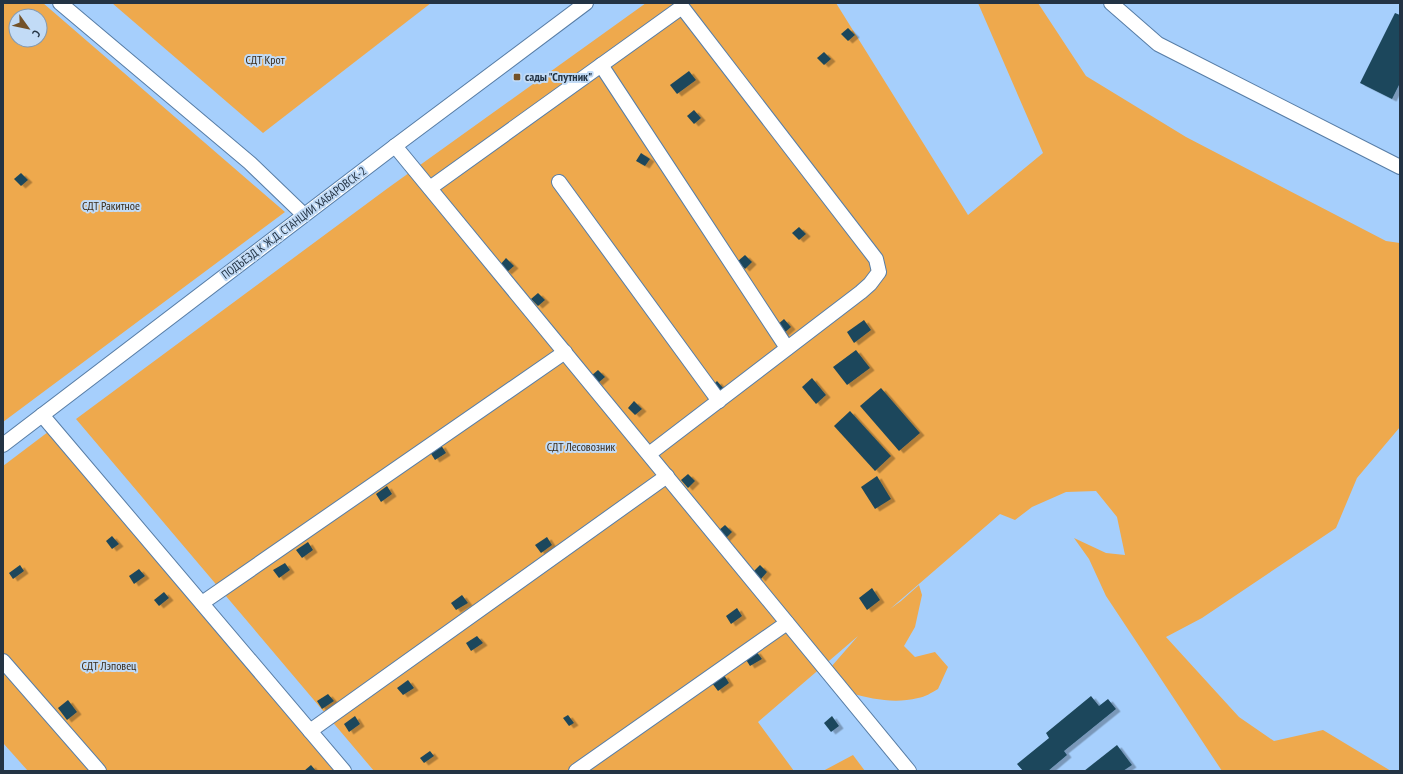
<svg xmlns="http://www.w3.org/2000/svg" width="1403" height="774" font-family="'PT Sans Narrow',sans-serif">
<defs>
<filter id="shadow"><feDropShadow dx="4.5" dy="2.5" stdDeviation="0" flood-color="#0004"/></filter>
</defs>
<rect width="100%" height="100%" fill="#a6cffc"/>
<g fill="#eea94d" fill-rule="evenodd">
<path d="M3,3H43L285,212L3,422ZM16,16H40V40H16Z"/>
<polygon points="112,3 431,3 263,133"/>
<path d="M646,3H836L968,215L1043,153L978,3H1038L1086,76L1186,137L1386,241L1400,243V427L1357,478L1336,528L1202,618L1166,637L1239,717L1274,741L1323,730L1391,771H1222L1106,596L1089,559L1074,538L1106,553L1125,555L1117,517L1096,491L1066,492L1032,507L1015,520L1000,514L890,609L901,601L919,585L922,595L915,627L904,646L915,657L935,652L948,667L938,689C931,693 925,697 918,698C894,704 873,699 850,693L831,667L858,636L758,722L794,771H374L76,419L388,188Z"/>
<polygon points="48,432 335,771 28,771 3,743 3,466"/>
<polygon points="853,755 865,771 823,771"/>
</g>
<g fill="#1c475b" filter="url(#shadow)">
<polygon points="1395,13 1400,15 1400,83 1392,99 1360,83"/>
<polygon points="848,28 855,35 848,41 841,34"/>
<polygon points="824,52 831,59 824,65 817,58"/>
<polygon points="689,71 696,80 677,94 670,85"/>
<polygon points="694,110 701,118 694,124 687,116"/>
<polygon points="641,153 650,159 645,166 636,161"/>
<polygon points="21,173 28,180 21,186 14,179"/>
<polygon points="799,227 806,234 799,240 792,233"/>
<polygon points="745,255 752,262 745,269 738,261"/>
<polygon points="506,258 514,266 507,272 500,265"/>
<polygon points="538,293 545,300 538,306 531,299"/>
<polygon points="784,319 791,327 783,334 776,326"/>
<polygon points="864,320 871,330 854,343 847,332"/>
<polygon points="856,350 870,368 847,385 833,367"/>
<polygon points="598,370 605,377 598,383 591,376"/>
<polygon points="812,378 826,395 816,404 802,387"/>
<polygon points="717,381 724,389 717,395 710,388"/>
<polygon points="881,388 920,433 899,451 860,406"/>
<polygon points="634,401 642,409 635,415 628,408"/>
<polygon points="850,411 891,456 875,471 834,426"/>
<polygon points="441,445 446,453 435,460 430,452"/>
<polygon points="688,474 695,481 688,488 681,480"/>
<polygon points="877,476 891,499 875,509 861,487"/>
<polygon points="387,486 392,494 381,502 376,494"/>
<polygon points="725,525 732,532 725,539 718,531"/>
<polygon points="112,536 119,544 112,549 106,541"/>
<polygon points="547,537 552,545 541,553 535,545"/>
<polygon points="308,542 313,550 302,558 296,550"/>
<polygon points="285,563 290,570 279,578 273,570"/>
<polygon points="20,565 24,571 13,579 9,573"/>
<polygon points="760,565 767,572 761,579 754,571"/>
<polygon points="139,569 145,576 134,584 129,576"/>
<polygon points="872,588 880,600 867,610 859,598"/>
<polygon points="164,592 169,598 159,606 154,600"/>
<polygon points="462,595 468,603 456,610 451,603"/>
<polygon points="737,608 742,616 731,624 726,616"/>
<polygon points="477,636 483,643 471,651 466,643"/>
<polygon points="756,651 762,659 750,666 745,658"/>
<polygon points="724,675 729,683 718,691 712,683"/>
<polygon points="408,680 414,688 403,695 397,688"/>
<polygon points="328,694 334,701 322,709 317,701"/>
<polygon points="1091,696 1099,706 1108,699 1116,709 1064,751 1067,755 1048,771 1023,771 1017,764 1049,738 1046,733"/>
<polygon points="68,700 77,712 67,720 58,708"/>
<polygon points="568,715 574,723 569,726 563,718"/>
<polygon points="355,716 360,724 349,732 344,724"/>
<polygon points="832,716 839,726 831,732 824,723"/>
<polygon points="1117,745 1132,765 1123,771 1084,771"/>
<polygon points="430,751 434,756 424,763 420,758"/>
<polygon points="311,765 316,771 304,771"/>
</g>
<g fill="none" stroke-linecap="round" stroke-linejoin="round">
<g stroke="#577da6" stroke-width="16">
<g id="minor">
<polyline points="60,3 250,163 304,215"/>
<polyline points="1111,3 1158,44 1400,167"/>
<polyline points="601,65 787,348"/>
<polyline points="395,146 909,771"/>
<polyline points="559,182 719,401"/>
<polyline points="430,188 682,7 876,259 879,272 870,284 861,292 649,454"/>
<polyline points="42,415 344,771"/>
<polyline points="3,445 395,146 586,3"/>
<polyline points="202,603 565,352"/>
<polyline points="3,661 99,771"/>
<polyline points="310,731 667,476"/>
<polyline points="576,771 787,623"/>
</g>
</g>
<use href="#minor" stroke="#fff" stroke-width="14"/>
</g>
<rect fill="#735229" stroke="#c2dbf6" stroke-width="1.5" x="513" y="73" width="8" height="8" rx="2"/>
<g text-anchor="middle" stroke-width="4" stroke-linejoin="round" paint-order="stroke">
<g font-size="12" fill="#3a2c1b" stroke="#c2dbf6">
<text x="265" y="64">СДТ Крот</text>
<text x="111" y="210">СДТ Ракитное</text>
<text x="581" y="451">СДТ Лесовозник</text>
<text x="109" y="670">СДТ Лэповец</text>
</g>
<g font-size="12" font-weight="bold" fill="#233344" stroke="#c2dbf6" text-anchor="start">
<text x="525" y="81">сады "Спутник"</text>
</g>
<g font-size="12" fill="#233344" stroke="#c2dbf6">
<text transform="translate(294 223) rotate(-37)" y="4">ПОДЪЕЗД К Ж.Д. СТАНЦИИ ХАБАРОВСК-2</text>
</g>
</g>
<rect width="1403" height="774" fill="none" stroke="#233344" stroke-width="8"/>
<g transform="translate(28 28) rotate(123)"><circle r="19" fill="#c2dbf6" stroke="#8298af"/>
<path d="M0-3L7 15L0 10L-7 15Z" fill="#735229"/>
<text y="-6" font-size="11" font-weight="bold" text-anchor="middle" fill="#233344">С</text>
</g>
</svg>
